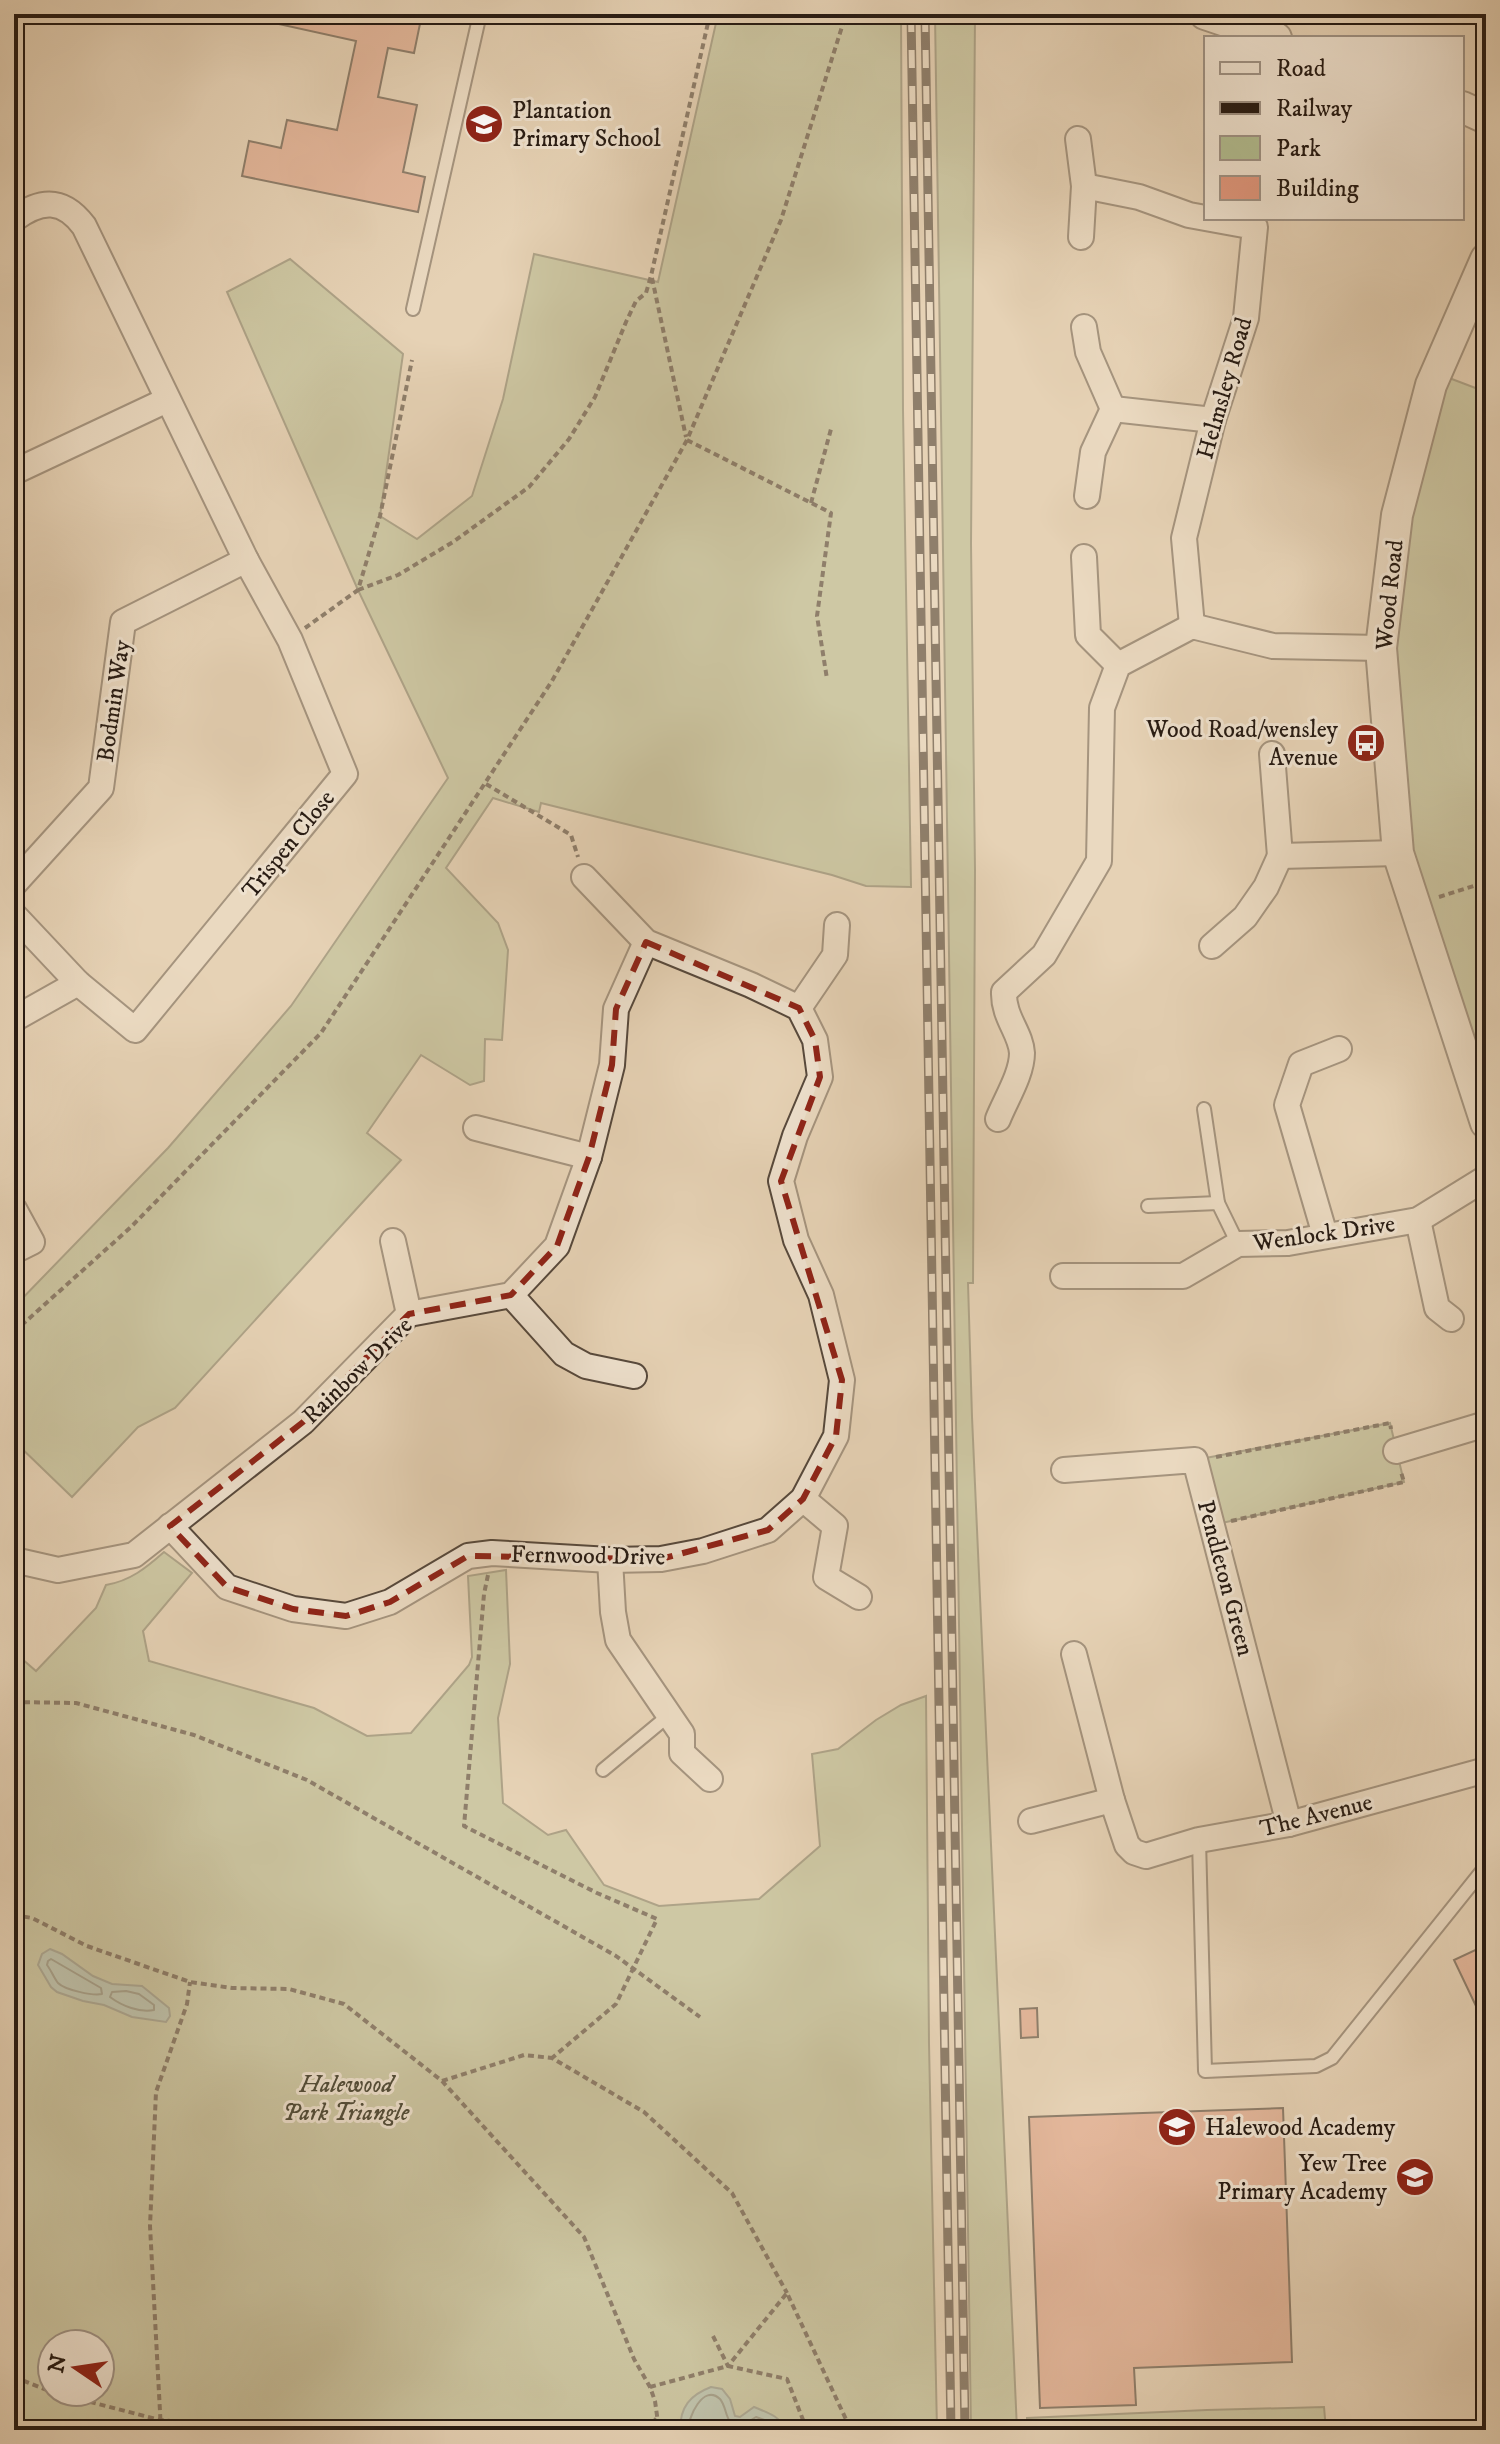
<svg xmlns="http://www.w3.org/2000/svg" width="1500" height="2444" font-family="'IM FELL DW Pica',serif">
<rect width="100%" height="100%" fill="#e6d2b5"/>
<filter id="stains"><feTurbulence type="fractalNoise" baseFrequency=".0025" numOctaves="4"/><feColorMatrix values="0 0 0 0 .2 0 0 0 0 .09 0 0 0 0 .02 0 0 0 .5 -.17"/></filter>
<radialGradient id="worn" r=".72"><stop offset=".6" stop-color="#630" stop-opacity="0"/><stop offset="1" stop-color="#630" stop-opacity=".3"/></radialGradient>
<g fill="#b2bd90" stroke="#6c6c52" stroke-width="2" fill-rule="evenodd">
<polygon points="718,14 901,14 903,411 911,887 866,886 832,875 541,803 539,812 493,798 446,868 498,923 508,950 502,1040 485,1039 484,1081 470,1085 421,1055 367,1133 401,1160 175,1408 138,1427 72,1497 14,1441 14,1307 168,1148 291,1006 448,778 358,590 227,292 290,259 403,354 380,516 417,539 472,496 503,399 534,254 658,282"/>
<polygon points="935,14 975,14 971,544 975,870 973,1283 968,1283 972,1417 1017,2430 971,2430"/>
<polygon points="1436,373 1486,392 1486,1123 1405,873 1383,628"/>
<polygon points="1390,1423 1404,1482 1213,1525 1195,1460"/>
<path d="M164,1552L192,1573L143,1631L149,1661L314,1708L367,1736L411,1733L469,1665L472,1657L468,1576L506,1570L510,1664L498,1718L503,1803L548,1835L566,1830L604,1885L659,1906L759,1899L820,1846L812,1754L838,1749L876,1720L901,1705L926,1696L929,2044L937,2430H14V1652L36,1671L96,1608L106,1585C130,1581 146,1568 164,1552ZM52,2344H100V2392H52Z"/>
<polygon points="1324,2407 1326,2430 1027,2430 1027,2418 1207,2410"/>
</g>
<g fill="#97b8aa" stroke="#6a796e" stroke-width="2">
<polygon points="50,1949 62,1954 93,1976 112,1984 142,1986 169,2008 170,2016 166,2022 132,2017 104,2005 83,2001 57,1992 51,1987 38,1965 42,1954"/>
<path d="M711,2387L722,2389L730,2399L735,2416L740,2417L754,2407C766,2412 781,2416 785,2430H680C680,2407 690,2395 711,2387Z"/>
</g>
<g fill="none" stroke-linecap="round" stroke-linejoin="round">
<g stroke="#5f6a5e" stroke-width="2">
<path d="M51,1959L101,1988L102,1994C93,1996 65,1990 58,1983C54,1978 51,1970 47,1965L48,1961Z"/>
<path d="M126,1991L139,1994L154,2005V2010C140,2013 122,2006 110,1997L112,1992Z"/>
<path d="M688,2430C688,2418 703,2383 720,2399C726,2406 725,2416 731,2423L743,2425L756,2417L767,2421L777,2430"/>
</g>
</g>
<g fill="#e1977d" stroke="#271b13" stroke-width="2">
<polygon points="265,14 422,14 414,53 388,48 378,97 417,105 403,172 425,177 418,212 242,176 249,141 281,148 287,120 337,130 356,41 265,21"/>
<polygon points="1486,1945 1486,2027 1454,1960"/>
<polygon points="1037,2008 1038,2037 1021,2038 1020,2009"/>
<polygon points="1283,2108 1292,2362 1134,2368 1136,2405 1040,2408 1029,2117"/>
</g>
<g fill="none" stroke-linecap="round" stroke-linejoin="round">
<g stroke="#57493c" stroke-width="16">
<g id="service">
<polyline points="413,309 480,14"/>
<polyline points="1204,1109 1218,1203"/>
<polyline points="1148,1206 1218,1203 1238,1244"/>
<polyline points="603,1770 668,1716"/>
<polyline points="1199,1840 1205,2071 1316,2066 1332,2058 1486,1866"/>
</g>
</g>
<g stroke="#57493c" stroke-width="28">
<g id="minor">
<polyline points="1078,139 1084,186 1081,237"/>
<polyline points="1084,186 1139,197 1189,215 1255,227 1246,318 1213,420 1184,538 1192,626"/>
<path d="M14,219C41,199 63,198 84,226L246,560L290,640L345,774L135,1030L78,983L14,915"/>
<polyline points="1084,327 1088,352 1113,409"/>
<polyline points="14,472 167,400"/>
<polyline points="1087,496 1093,452 1113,409 1213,420"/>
<polyline points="1084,557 1088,635 1118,665"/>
<polyline points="1272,754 1280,856 1398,853"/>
<polyline points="14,884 101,788 123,622 246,560"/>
<polyline points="1212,946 1245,917 1266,887 1280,856"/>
<polyline points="799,1008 835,955 837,925"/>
<polyline points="14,1019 78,983"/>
<path d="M998,1119C1006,1099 1022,1074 1022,1053C1021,1033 1003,1017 1004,992L1044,955L1099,861L1102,708L1118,665L1192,626L1273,646L1381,648"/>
<polyline points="476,1128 589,1157"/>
<polyline points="14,1209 32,1242 14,1251"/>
<polyline points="1418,1220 1437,1308 1451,1319"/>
<polyline points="1325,1235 1287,1105 1301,1064 1339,1049"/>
<polyline points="393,1241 409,1314"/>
<polyline points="1063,1276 1183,1276 1238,1244 1288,1243 1418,1220 1486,1178"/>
<polyline points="511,1295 564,1354 586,1366 634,1376"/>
<polyline points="1396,1451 1486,1424"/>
<polyline points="1064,1470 1195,1460 1289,1824"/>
<polyline points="803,1499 835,1526 826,1577 859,1597"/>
<polyline points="170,1526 227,1587 293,1609 346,1616 390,1602 468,1556 492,1553 610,1560 661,1559 703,1551 768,1530 803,1499 836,1436 842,1380 821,1295 796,1240 781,1181 795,1136 820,1077 815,1040 799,1008 751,985 646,942 584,877"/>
<polyline points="14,1560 58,1570 134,1555 303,1422 409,1314 511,1295 557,1246 589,1157 612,1065 616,1009 646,942"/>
<polyline points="610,1560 613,1612 618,1640 682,1734 682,1753 710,1779"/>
<polyline points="1074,1654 1112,1800 1127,1845 1134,1852 1146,1856 1199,1840 1289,1824 1486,1770"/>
<polyline points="1031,1821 1112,1800"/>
</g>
</g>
<g stroke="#57493c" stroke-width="34">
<g id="tertiary">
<polyline points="1205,14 1276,38"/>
<polyline points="1462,107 1486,118"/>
<polyline points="1486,259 1431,385 1397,515 1381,648 1398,853 1486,1123"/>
</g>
</g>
<g stroke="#271b13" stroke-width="4" stroke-dasharray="6 4" stroke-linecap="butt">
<polyline points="652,278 686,437"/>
<polyline points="687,440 831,513 817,616 827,679"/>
<polyline points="811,503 831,429"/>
<polyline points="358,590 398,575 453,542 529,487 569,439 595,397 626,322 636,301 646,293 651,276 710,14"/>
<polyline points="305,628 358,590 380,516 412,360"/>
<polyline points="486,784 571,835 578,857"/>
<polyline points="1439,897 1486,882"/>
<polyline points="14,1332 131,1227 321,1033 552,681 687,440 781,220 846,14"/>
<polyline points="1216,1457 1390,1423 1391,1429"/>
<polyline points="1231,1521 1404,1482 1401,1472"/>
<polyline points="488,1575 484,1594 464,1826 597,1893 657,1919 616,2004 552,2058"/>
<polyline points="14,1702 76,1703 194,1735 307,1780 616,1956 700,2017"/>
<polyline points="14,1915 32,1918 87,1946 190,1982 232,1988 289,1989 344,2004 442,2081 584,2237 634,2359 650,2387 655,2401 659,2430"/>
<polyline points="442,2081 524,2055 552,2058 644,2112 732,2193 787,2293"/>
<polyline points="713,2336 728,2366 787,2293 851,2430"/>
<polyline points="14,2377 52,2392 160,2420 263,2430"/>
<polyline points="650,2387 728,2366 787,2379 807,2430"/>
<polyline points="14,2419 32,2430"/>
<polyline points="161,2430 150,2226 156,2092 187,2004 190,1982"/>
<polyline points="645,2430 657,2418"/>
</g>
<use href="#service" stroke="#efe2cf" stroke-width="12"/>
<use href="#minor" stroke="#efe2cf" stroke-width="24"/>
<use href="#tertiary" stroke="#efe2cf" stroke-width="30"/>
<g stroke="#271b13" stroke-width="9">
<g id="rail">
<polyline points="911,14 951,2430"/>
<polyline points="925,14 965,2430"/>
</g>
</g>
<use href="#rail" stroke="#efe2cf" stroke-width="6" stroke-dasharray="18" stroke-linecap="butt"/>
</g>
<path d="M0 0H1500V2444H0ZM646,942L799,1008L815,1040L820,1077L781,1181L842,1380L836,1436L803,1499L768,1530L661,1559L468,1556L390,1602L346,1616L293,1609L227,1587L170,1526L303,1422L409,1314L511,1295L557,1246L589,1157L612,1065L616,1009Z" fill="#e6d2b5" fill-opacity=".55" fill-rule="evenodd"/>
<path fill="none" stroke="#8f2418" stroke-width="6" stroke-dasharray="16 10" stroke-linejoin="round" d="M646,942L799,1008L815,1040L820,1077L781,1181L842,1380L836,1436L803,1499L768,1530L661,1559L468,1556L390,1602L346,1616L293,1609L227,1587L170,1526L303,1422L409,1314L511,1295L557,1246L589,1157L612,1065L616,1009Z"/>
<defs>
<g id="school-disc" transform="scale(2)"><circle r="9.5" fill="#8f2418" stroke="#efe2cf"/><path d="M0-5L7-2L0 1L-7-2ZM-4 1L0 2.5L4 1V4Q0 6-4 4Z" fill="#fff"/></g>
<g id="bus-disc" transform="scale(2)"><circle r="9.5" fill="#8f2418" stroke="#efe2cf"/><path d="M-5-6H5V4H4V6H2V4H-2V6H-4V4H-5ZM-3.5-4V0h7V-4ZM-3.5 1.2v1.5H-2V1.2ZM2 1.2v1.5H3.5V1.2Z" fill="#fff"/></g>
</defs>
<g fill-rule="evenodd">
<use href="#school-disc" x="484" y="124"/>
<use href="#bus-disc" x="1366" y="743"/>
<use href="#school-disc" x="1177" y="2127"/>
<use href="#school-disc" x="1415" y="2177"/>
</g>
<g text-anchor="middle" stroke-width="6" stroke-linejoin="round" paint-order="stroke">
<g font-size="24" fill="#271b13" stroke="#efe2cf" text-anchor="start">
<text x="512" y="118">Plantation<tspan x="512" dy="28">Primary School</tspan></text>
<text x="1338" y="737" text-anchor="end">Wood Road/wensley<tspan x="1338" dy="28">Avenue</tspan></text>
<text x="1205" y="2135">Halewood Academy</text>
<text x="1387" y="2171" text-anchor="end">Yew Tree<tspan x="1387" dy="28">Primary Academy</tspan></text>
</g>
<g font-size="24" fill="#271b13" stroke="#efe2cf">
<text transform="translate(1224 388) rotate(-74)" y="8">Helmsley Road</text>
<text transform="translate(1389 595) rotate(-84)" y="8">Wood Road</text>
<text transform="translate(113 701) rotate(-82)" y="8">Bodmin Way</text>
<text transform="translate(288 844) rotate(-51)" y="8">Trispen Close</text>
<text transform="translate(1324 1233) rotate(-8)" y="8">Wenlock Drive</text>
<text transform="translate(357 1370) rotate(-44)" y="8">Rainbow Drive</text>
<text transform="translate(588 1555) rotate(1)" y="8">Fernwood Drive</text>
<text transform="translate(1226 1578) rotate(75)" y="8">Pendleton Green</text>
<text transform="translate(1316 1815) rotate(-14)" y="8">The Avenue</text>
</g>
<g font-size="24" font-style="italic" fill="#514c38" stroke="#efe2cf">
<text x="346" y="2092">Halewood<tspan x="346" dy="28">Park Triangle</tspan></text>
</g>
</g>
<rect width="1500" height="2444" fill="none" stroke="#e6d2b5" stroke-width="48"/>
<rect x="16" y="16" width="1468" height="2412" fill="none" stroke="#271b13" stroke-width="4"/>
<rect x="24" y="24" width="1452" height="2396" fill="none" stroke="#271b13" stroke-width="2"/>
<rect x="1204" y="36" width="260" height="184" fill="#efe2cf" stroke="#9f9284" stroke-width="2"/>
<rect x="1220" y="62" width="40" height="12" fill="#efe2cf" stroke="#9f9284" stroke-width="2"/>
<text x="1276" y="76" font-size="24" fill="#271b13">Road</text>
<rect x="1220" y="102" width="40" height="12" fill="#271b13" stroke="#9f9284" stroke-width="2"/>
<text x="1276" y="116" font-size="24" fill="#271b13">Railway</text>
<rect x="1220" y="136" width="40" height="24" fill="#b2bd90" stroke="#9f9284" stroke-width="2"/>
<text x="1276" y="156" font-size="24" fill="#271b13">Park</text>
<rect x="1220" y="176" width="40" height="24" fill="#e1977d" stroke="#9f9284" stroke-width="2"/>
<text x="1276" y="196" font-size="24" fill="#271b13">Building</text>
<g transform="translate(76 2368) rotate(283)"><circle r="38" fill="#efe2cf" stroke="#9f9284" stroke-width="2"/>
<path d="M0-6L14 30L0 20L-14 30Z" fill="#8f2418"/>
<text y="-12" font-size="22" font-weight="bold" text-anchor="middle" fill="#271b13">N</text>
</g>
<rect width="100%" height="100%" filter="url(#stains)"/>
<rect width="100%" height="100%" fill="url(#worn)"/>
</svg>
